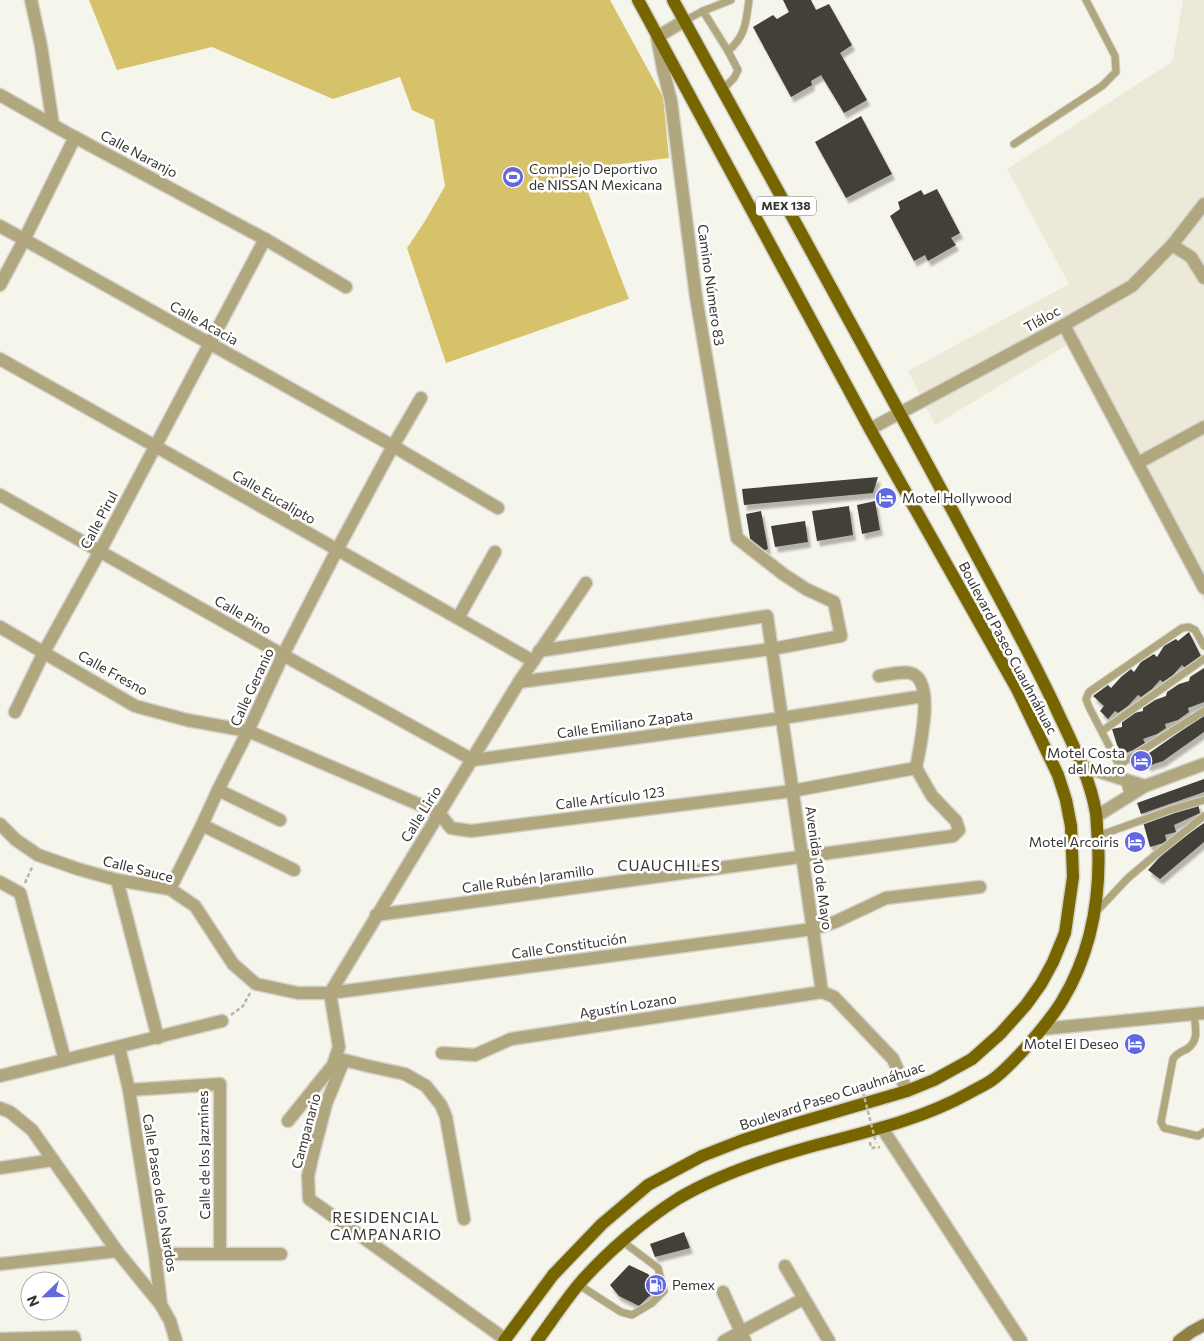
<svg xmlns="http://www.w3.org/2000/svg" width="1204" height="1341" font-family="Commissioner,sans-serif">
<defs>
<filter id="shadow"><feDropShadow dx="3" dy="5.5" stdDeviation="1" flood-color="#0004"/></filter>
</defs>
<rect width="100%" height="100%" fill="#f6f5ec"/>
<polygon fill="#ece9d9" points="1183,0 1204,0 1204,601 1067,345 935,425 908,371 1069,284 1007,169 1170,63 1173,59"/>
<polygon fill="#d6c26a" points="89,0 610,0 663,97 669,158 579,169 629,299 446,363 407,248 425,221 445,186 434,120 412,110 400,77 333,99 212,47 117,70"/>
<g fill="#424039" filter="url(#shadow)">
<polygon points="783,0 811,0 816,10 829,4 852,45 840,53 867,100 844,113 821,75 811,81 812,85 791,97 753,27 773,15 777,19 789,12"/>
<polygon points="861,116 892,174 846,198 815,142"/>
<polygon points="937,189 960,233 951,238 956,245 928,261 925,255 914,261 890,216 900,209 898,202 921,190 924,195"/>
<polygon points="878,477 873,493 744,505 742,489"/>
<polygon points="875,501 880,530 862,534 857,505"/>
<polygon points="849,506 853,535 817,541 812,511"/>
<polygon points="761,511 768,549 761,551 751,544 746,514"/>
<polygon points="805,521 808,542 775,547 771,526"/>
<polygon points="1189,632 1201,656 1185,668 1182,665 1173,675 1163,682 1160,680 1152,689 1141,697 1138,695 1128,706 1118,713 1115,711 1108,719 1100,711 1104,706 1093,696 1108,685 1111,688 1121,677 1131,669 1134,672 1141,662 1154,654 1157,657 1164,646 1176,639 1178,641"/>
<polygon points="1204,668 1204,702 1188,708 1189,712 1178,720 1165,724 1166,728 1157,734 1143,739 1145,743 1133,750 1123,754 1117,745 1112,729 1122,727 1122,722 1134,713 1143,711 1143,708 1155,700 1166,696 1167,692 1179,684 1189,681 1190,677"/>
<polygon points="1204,715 1204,732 1163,761 1148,766 1142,758"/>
<polygon points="1204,779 1204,792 1141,814 1137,803"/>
<polygon points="1198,803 1200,813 1174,825 1176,832 1165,835 1167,842 1150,847 1143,822"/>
<polygon points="1204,823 1204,842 1160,879 1148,870 1167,849"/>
<polygon points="684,1232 690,1248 655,1257 650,1244"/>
<polygon points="629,1265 648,1274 659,1287 639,1306 619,1296 610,1285"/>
</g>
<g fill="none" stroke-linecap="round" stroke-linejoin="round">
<g stroke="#d3d2cb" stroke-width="9">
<g id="lane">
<polyline points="703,11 731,0"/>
<polyline points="684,21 703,11 728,51 738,70 734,78 722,90"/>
<path d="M728,51C746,36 746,21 749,0"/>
<polyline points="1014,144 1102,86 1116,72 1115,56 1086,0"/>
<polyline points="1102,731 1204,659"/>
<polyline points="1119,765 1204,711"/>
<polyline points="1129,796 1119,765 1089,707 1086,699 1089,692 1182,628 1189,627 1195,630 1204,646"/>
<polyline points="1098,836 1173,809 1204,800"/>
<polyline points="1096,912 1128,878 1154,856 1204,816"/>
<path d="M1194,1014C1195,1027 1200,1040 1187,1049C1181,1052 1177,1053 1173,1059L1161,1122L1164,1128L1198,1136L1204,1132"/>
<polyline points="579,1285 621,1312 632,1315 652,1303 664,1291 658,1268 622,1241"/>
</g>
</g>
<g stroke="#d3d2cb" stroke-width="15">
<g id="street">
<polyline points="31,0 41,46 53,125"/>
<polyline points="0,95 67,133 265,239 346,287"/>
<polyline points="0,226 393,446 498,508"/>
<polyline points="1172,245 1191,257 1204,278"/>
<polyline points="0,285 24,240 75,137"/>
<polyline points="1064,325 1204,588"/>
<polyline points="0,359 155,446 533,661"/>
<polyline points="870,429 1064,325 1132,286 1172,245 1204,204"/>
<polyline points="1138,463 1204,427"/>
<polyline points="0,495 283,655 473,760 782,718 924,696"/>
<polyline points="458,618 495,552"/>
<polyline points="0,627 135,706 187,720 248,731 439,813 451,828 471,831 792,791 916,768"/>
<polyline points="539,651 767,616 822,992"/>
<path d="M879,676C887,675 902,671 910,673C937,679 919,750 916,768"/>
<polyline points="519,682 772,649 841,636 834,602 806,589 783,574 737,538 696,297 671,101 663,69 657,37 684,21"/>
<polyline points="15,712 44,652 100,551 265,239"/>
<polyline points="1084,767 1145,786"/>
<polyline points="218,790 280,820"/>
<polyline points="1097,816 1145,786 1204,764"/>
<polyline points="0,824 16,840 38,855 78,869 117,880 170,889 195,906 233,964 256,984 298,993 330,993 813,929 835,922 886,898 980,887"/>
<polyline points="202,825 294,870"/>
<polyline points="117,880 158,1038"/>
<polyline points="0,882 20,893 65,1060"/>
<polyline points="170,889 202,825 218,790 248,731 283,655 337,550 393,446 421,398"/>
<polyline points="376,915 953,836 959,830 956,821 932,796 916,768"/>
<polyline points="822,992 834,997 893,1059 907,1091"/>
<polyline points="330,993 519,682 586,583"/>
<polyline points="1042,1029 1204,1013"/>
<polyline points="119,1047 129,1090 155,1254 161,1305 170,1321 176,1341"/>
<polyline points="442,1053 475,1055 511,1039 822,992"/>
<polyline points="0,1076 222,1021"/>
<polyline points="129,1090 220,1084 220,1254"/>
<polyline points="0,1108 10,1112 32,1130 117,1251 161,1305"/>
<polyline points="288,1121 333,1065 339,1047 330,993"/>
<polyline points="882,1128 1021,1341"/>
<polyline points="0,1168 53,1160"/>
<polyline points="464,1219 446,1117 441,1105 426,1086 405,1074 368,1066 344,1060 326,1104 312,1158 308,1176 309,1199 505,1339"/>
<polyline points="155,1254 281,1254"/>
<polyline points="0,1264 117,1251"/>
<polyline points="785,1266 829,1341"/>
<polyline points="723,1292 745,1341"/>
<polyline points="0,1339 74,1337 75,1341"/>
<polyline points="724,1341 803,1299"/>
</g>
</g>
<g stroke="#d3d2cb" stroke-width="15">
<polyline id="secondary" points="1179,1341 1191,1332 1204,1325"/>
</g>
<g stroke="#d3d2cb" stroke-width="15">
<g id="primary">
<polyline points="504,1341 553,1275 602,1224 648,1185 702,1156 743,1140 784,1127 907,1091 934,1080 972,1059 1000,1034 1026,1005 1041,984 1053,962 1065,933 1073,877 1071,826 1066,800 1058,775 1017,689 870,429 638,0"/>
<path d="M537,1341C551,1322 564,1302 579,1284C606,1253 644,1220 679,1198C725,1171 784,1153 836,1140C882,1128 928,1116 969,1093C976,1089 985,1085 992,1080C1005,1071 1019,1055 1030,1043C1041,1030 1053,1016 1062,1001C1091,953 1101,896 1098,840C1097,831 1097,822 1096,813C1090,778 1074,747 1059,715C1034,661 1006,610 978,558C878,371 775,186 673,0"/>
</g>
</g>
<g stroke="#b6b5ae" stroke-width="2.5" stroke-dasharray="4 2.5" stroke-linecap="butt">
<polyline points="25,883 33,865"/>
<polyline points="231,1015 243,1006 250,993"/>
<polyline points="854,1093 852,1088 866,1087 867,1091"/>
<polyline points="870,1142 871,1148 880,1147"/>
</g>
<use href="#lane" stroke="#b0a77f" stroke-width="7"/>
<use href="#street" stroke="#b0a77f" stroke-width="12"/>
<use href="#secondary" stroke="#8f8143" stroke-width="12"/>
<use href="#primary" stroke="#776500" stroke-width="12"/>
<polyline stroke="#b6b5ae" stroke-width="2.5" stroke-dasharray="4 2.5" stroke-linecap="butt" points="863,1092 876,1143"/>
</g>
<defs>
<g id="stadium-disc" transform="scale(1.125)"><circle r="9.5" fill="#6268e0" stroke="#fff"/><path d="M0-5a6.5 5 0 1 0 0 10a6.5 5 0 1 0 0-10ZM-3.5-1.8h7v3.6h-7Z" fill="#fff"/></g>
<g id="hotel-disc" transform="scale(1.125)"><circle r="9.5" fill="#6268e0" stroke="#fff"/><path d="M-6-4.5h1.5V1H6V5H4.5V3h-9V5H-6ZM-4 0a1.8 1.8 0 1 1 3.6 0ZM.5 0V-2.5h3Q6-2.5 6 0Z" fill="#fff"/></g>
<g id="fuel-disc" transform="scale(1.125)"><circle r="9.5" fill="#6268e0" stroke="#fff"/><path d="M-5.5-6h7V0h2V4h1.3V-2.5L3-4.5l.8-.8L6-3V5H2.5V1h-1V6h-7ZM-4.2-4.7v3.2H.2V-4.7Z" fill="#fff"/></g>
</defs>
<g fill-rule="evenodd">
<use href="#stadium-disc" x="513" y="177"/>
<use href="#hotel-disc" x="886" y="498"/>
<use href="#hotel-disc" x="1141" y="761"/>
<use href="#hotel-disc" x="1135" y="842"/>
<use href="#hotel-disc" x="1135" y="1044"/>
<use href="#fuel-disc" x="656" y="1285"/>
</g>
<g text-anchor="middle" stroke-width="5" stroke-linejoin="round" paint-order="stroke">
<rect fill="#fff" stroke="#727270" stroke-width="1" x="756" y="196.5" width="60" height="19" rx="4"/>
<g font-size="12" font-weight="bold" fill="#363532">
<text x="786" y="210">MEX 138</text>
</g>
<g font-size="14" fill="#363532" stroke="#fff">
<text transform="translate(139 154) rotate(28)" y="5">Calle Naranjo</text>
<text transform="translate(711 285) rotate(82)" y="5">Camino Número 83</text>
<text transform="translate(1042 319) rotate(-29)" y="5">Tláloc</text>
<text transform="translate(204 323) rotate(29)" y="5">Calle Acacia</text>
<text transform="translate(274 497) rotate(30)" y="5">Calle Eucalipto</text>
<text transform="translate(99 520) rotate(-62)" y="5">Calle Pirul</text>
<text transform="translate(243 615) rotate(30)" y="5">Calle Pino</text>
<text transform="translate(1008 648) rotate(62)" y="5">Boulevard Paseo Cuauhnáhuac</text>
<text transform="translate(113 673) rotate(29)" y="5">Calle Fresno</text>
<text transform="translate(252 687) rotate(-65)" y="5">Calle Geranio</text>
<text transform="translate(625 724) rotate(-8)" y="5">Calle Emiliano Zapata</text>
<text transform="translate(610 798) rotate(-7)" y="5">Calle Artículo 123</text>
<text transform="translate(421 814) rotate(-58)" y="5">Calle Lirio</text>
<text transform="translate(819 868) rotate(82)" y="5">Avenida 10 de Mayo</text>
<text transform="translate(138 869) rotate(14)" y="5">Calle Sauce</text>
<text transform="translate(528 879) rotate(-8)" y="5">Calle Rubén Jaramillo</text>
<text transform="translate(569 946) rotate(-8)" y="5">Calle Constitución</text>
<text transform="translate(628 1006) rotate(-9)" y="5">Agustín Lozano</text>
<text transform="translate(832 1096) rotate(-18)" y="5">Boulevard Paseo Cuauhnáhuac</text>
<text transform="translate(306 1131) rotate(-75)" y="5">Campanario</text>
<text transform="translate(204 1155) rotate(-91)" y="5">Calle de los Jazmines</text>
<text transform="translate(160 1193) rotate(81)" y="5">Calle Paseo de los Nardos</text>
</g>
<g font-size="14" fill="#363532" stroke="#fff" text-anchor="start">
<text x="529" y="174">Complejo Deportivo<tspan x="529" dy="16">de NISSAN Mexicana</tspan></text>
<text x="902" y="503">Motel Hollywood</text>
<text x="1125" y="758" text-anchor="end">Motel Costa<tspan x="1125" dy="16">del Moro</tspan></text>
<text x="1119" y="847" text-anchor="end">Motel Arcoiris</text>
<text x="1119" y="1049" text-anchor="end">Motel El Deseo</text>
<text x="672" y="1290">Pemex</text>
</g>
<g font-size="15" letter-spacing="1" fill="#363532" stroke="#fff">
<text x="669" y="871">CUAUCHILES</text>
<text x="386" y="1223">RESIDENCIAL<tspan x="386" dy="17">CAMPANARIO</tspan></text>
</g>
</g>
<g transform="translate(45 1296) rotate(247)"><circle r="24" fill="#ffffff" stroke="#afaead"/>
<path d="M0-4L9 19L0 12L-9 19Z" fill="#6268e0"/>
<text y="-8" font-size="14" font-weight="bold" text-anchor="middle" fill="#363532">N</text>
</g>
</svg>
